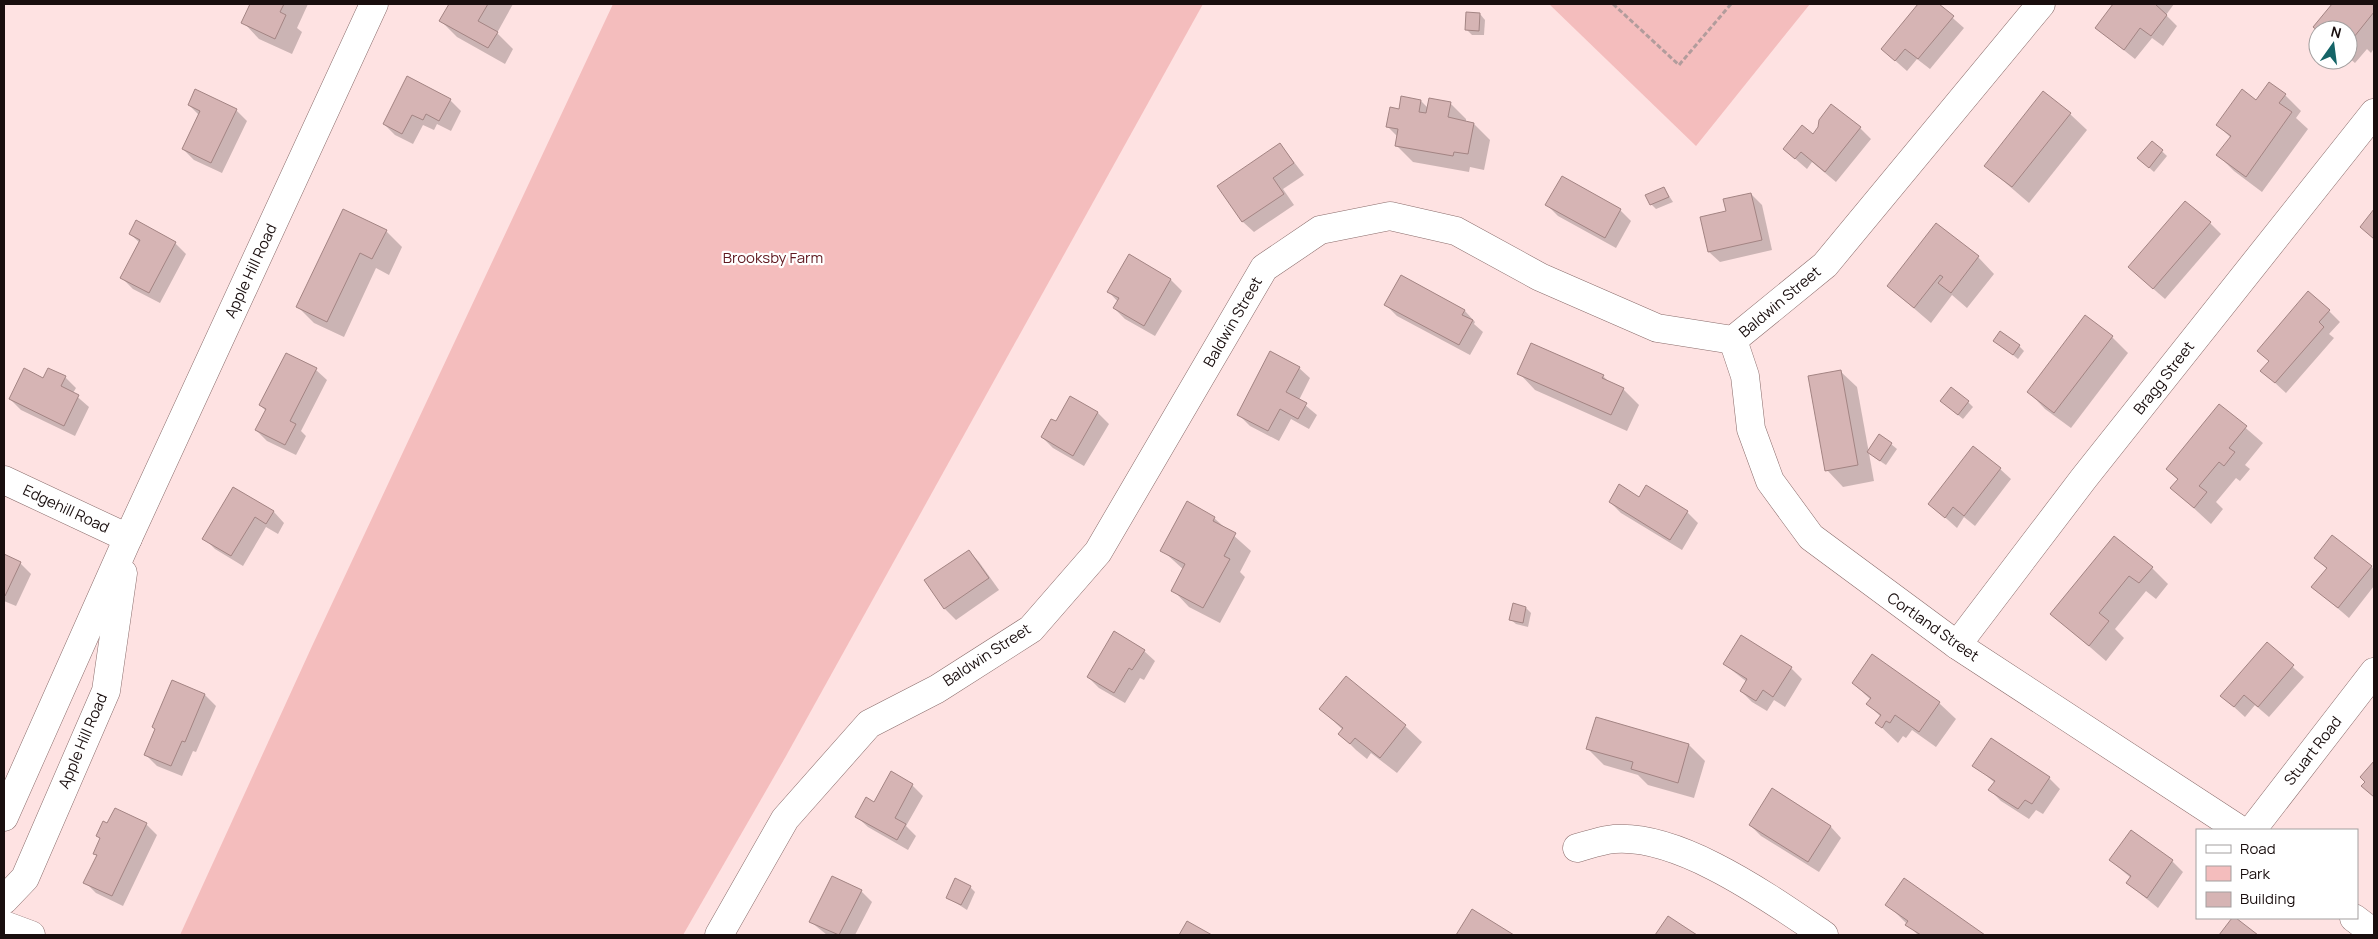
<svg xmlns="http://www.w3.org/2000/svg" width="2378" height="939" font-family="Manrope,sans-serif">
<rect width="100%" height="100%" fill="#fee2e2"/>
<g fill="#f4bdbd">
<polygon points="613,4 1203,4 786,756 683,935 180,935 313,644"/>
<polygon points="1549,4 1810,4 1696,146"/>
</g>
<g fill="#0003">
<polygon points="251,4 308,4 297,28 302,32 292,54 259,39 243,22"/>
<polygon points="450,4 513,4 497,33 513,49 505,64 457,37 441,21"/>
<polygon points="1920,4 1937,4 1964,28 1930,69 1917,59 1907,71 1882,49"/>
<polygon points="2114,4 2174,4 2166,15 2177,26 2163,46 2152,38 2135,59 2096,28"/>
<polygon points="2333,4 2374,4 2374,48 2371,53 2367,49 2355,63 2348,57 2348,30 2314,27"/>
<polygon points="1468,14 1480,14 1485,20 1484,35 1472,35 1467,30"/>
<polygon points="2285,95 2301,111 2296,118 2308,129 2262,192 2234,171 2218,155 2231,138 2218,125 2257,101"/>
<polygon points="450,100 461,111 451,131 437,124 434,130 423,125 413,144 395,135 384,124"/>
<polygon points="1421,101 1428,108 1450,103 1466,119 1466,122 1474,124 1490,140 1484,170 1470,167 1469,172 1413,162 1396,145 1398,137 1388,127 1400,111"/>
<polygon points="189,105 236,110 247,121 222,173 194,160 183,149 199,115"/>
<polygon points="2070,114 2087,130 2029,203 1986,166"/>
<polygon points="1860,128 1871,139 1836,182 1812,162 1807,169 1784,149 1813,136"/>
<polygon points="2152,142 2167,156 2154,172 2144,163"/>
<polygon points="1280,144 1304,175 1283,189 1294,205 1254,232 1243,222 1219,186"/>
<polygon points="1664,188 1673,202 1656,209 1651,204"/>
<polygon points="1751,194 1762,205 1772,250 1720,262 1709,252 1728,212"/>
<polygon points="1547,205 1620,210 1631,221 1616,248 1558,216"/>
<polygon points="344,211 386,231 402,247 389,275 376,268 344,337 314,323 298,307"/>
<polygon points="2210,223 2221,234 2165,299 2141,278"/>
<polygon points="1936,225 1978,257 1994,274 1967,308 1952,295 1931,323 1888,286"/>
<polygon points="130,234 175,243 186,254 160,303 133,289 122,278 140,243"/>
<polygon points="1129,256 1171,280 1182,291 1155,336 1125,319 1114,308 1118,302 1109,292"/>
<polygon points="1401,277 1465,311 1475,322 1474,324 1483,332 1470,355 1397,316 1386,305"/>
<polygon points="2329,311 2340,322 2329,334 2334,338 2286,393 2262,371 2270,362 2258,351"/>
<polygon points="2112,337 2128,353 2071,428 2045,409 2029,392"/>
<polygon points="1995,341 2019,346 2024,351 2018,359"/>
<polygon points="1299,368 1310,378 1299,400 1317,415 1309,429 1291,419 1279,441 1250,426 1239,415"/>
<polygon points="316,370 327,380 301,431 306,436 296,455 267,441 256,430 266,411 260,405"/>
<polygon points="1840,371 1857,387 1874,481 1843,487 1827,470"/>
<polygon points="1519,373 1603,376 1610,383 1623,389 1639,405 1627,431 1535,390"/>
<polygon points="65,377 76,388 73,393 89,407 75,436 21,410 10,399 43,380"/>
<polygon points="1071,397 1098,413 1109,424 1084,466 1053,448 1042,437 1056,423"/>
<polygon points="1968,402 1973,407 1963,419 1947,406"/>
<polygon points="2219,405 2263,443 2245,465 2250,469 2240,481 2236,478 2216,502 2223,509 2211,524 2172,488 2178,480 2167,469"/>
<polygon points="1891,444 1897,449 1886,465 1874,457"/>
<polygon points="2000,469 2011,479 1975,526 1964,517 1957,528 1930,504"/>
<polygon points="1647,487 1687,512 1698,523 1682,550 1621,513 1610,502 1640,499"/>
<polygon points="234,488 274,512 284,523 278,534 266,527 243,566 215,549 204,538"/>
<polygon points="1214,518 1251,551 1240,572 1245,577 1220,623 1189,607 1173,590 1184,570 1162,550"/>
<polygon points="2114,538 2152,568 2168,584 2156,599 2146,591 2115,629 2124,638 2106,661 2052,614"/>
<polygon points="969,551 979,562 999,590 956,620 945,609 926,580"/>
<polygon points="4,555 20,563 31,574 16,606 4,601"/>
<polygon points="2315,558 2371,566 2374,570 2374,586 2349,618 2313,587 2327,569"/>
<polygon points="1514,605 1526,608 1531,613 1528,627 1516,624 1510,619"/>
<polygon points="2267,644 2304,677 2269,717 2255,705 2245,717 2222,696"/>
<polygon points="1144,651 1155,661 1144,680 1140,678 1125,703 1099,688 1088,677"/>
<polygon points="1873,656 1939,703 1956,719 1936,747 1912,730 1906,738 1903,736 1898,743 1877,723 1881,717 1868,704 1871,700 1853,683"/>
<polygon points="1724,664 1791,668 1802,679 1785,707 1774,700 1767,711 1752,702 1741,691 1747,682"/>
<polygon points="1346,678 1405,726 1422,742 1397,773 1371,753 1367,759 1356,750 1340,734 1343,730 1321,709"/>
<polygon points="172,682 205,695 216,706 196,752 193,751 182,776 157,766 146,755"/>
<polygon points="1689,745 1705,761 1694,798 1648,785 1638,775 1604,765 1588,749"/>
<polygon points="1974,765 2049,778 2060,789 2043,814 2036,810 2029,819 2001,801 1990,790 1995,783"/>
<polygon points="891,773 912,785 923,796 906,826 916,836 908,850 868,827 857,817 874,803"/>
<polygon points="146,824 157,835 123,906 96,893 85,882 97,856 94,853 108,825"/>
<polygon points="1750,825 1831,827 1841,838 1819,872 1761,836"/>
<polygon points="2131,832 2172,861 2183,872 2158,908 2127,883 2131,878 2110,860"/>
<polygon points="1904,880 1983,935 1918,935 1887,904"/>
<polygon points="970,887 975,892 967,910 947,897"/>
<polygon points="861,891 872,902 855,935 827,935 811,922"/>
<polygon points="1473,911 1512,935 1457,935"/>
</g>
<g fill="#d6b4b4" stroke="#a38483">
<polygon points="250,4 284,4 280,12 286,15 275,39 241,23"/>
<polygon points="449,4 488,4 478,21 498,32 488,48 439,21"/>
<polygon points="1918,4 1939,4 1954,16 1918,59 1905,49 1895,61 1881,49"/>
<polygon points="2113,4 2155,4 2167,15 2151,36 2140,28 2124,50 2095,28"/>
<polygon points="2332,4 2374,4 2374,12 2354,37 2350,34 2348,36 2348,30 2318,31 2313,27"/>
<polygon points="1466,12 1480,13 1479,31 1465,30"/>
<polygon points="407,76 451,99 439,121 426,114 423,120 412,115 402,134 383,124"/>
<polygon points="2269,82 2286,94 2279,103 2292,112 2246,177 2216,155 2231,136 2216,125 2242,89 2256,100"/>
<polygon points="195,89 237,109 211,163 182,149 200,111 188,105"/>
<polygon points="2043,91 2071,113 2012,187 1984,166"/>
<polygon points="1401,96 1421,100 1419,112 1426,113 1429,98 1451,102 1448,117 1474,123 1468,154 1454,152 1453,156 1395,146 1398,129 1386,127 1390,107 1399,109"/>
<polygon points="1831,104 1861,127 1825,172 1801,152 1795,159 1783,149 1802,125 1813,134 1818,127 1819,120"/>
<polygon points="2152,141 2163,150 2149,168 2137,158"/>
<polygon points="1280,143 1294,163 1273,178 1284,194 1242,222 1217,186"/>
<polygon points="1562,176 1621,209 1605,238 1545,205"/>
<polygon points="1664,187 1669,197 1650,205 1645,195"/>
<polygon points="1751,193 1762,240 1708,252 1700,217 1726,211 1723,199"/>
<polygon points="2185,201 2211,222 2153,289 2128,267"/>
<polygon points="343,209 387,230 372,259 360,253 327,322 296,307"/>
<polygon points="2374,209 2374,239 2360,227"/>
<polygon points="136,220 176,242 149,293 120,278 140,240 129,234"/>
<polygon points="1936,223 1979,256 1951,293 1938,283 1943,277 1940,275 1914,308 1887,286"/>
<polygon points="1129,254 1171,279 1144,326 1113,308 1119,298 1107,292"/>
<polygon points="1401,275 1465,310 1462,315 1473,320 1459,345 1384,305"/>
<polygon points="2308,291 2330,310 2319,322 2324,327 2275,383 2260,371 2269,361 2257,351"/>
<polygon points="2085,315 2113,336 2054,413 2027,392"/>
<polygon points="2000,331 2020,345 2013,355 1993,341"/>
<polygon points="1531,343 1604,375 1602,378 1624,388 1611,415 1517,374"/>
<polygon points="1270,351 1300,367 1286,392 1307,403 1298,419 1280,409 1268,431 1237,415"/>
<polygon points="286,353 317,368 290,421 296,424 285,445 255,430 266,409 259,405"/>
<polygon points="24,368 43,378 48,368 66,376 61,386 79,395 64,426 9,399"/>
<polygon points="1841,370 1858,465 1825,471 1808,376"/>
<polygon points="1951,387 1969,401 1958,415 1940,401"/>
<polygon points="1070,396 1098,412 1073,456 1041,437 1051,419 1056,421"/>
<polygon points="2219,404 2247,426 2229,448 2235,452 2224,466 2219,462 2199,486 2207,492 2194,508 2170,488 2178,479 2166,469"/>
<polygon points="1879,434 1892,443 1880,461 1867,452"/>
<polygon points="1973,446 2001,468 1964,516 1953,507 1945,518 1928,504"/>
<polygon points="1619,484 1639,497 1646,485 1688,511 1670,540 1609,502"/>
<polygon points="233,487 274,511 266,524 255,517 231,556 202,539"/>
<polygon points="1187,501 1215,517 1213,521 1236,533 1224,556 1230,559 1203,608 1171,591 1185,564 1160,551"/>
<polygon points="2332,535 2372,566 2338,608 2311,587 2327,568 2314,558"/>
<polygon points="2114,536 2153,567 2139,583 2129,576 2099,613 2109,621 2089,646 2050,614"/>
<polygon points="969,550 989,578 944,609 924,580"/>
<polygon points="4,554 21,562 5,596 4,596"/>
<polygon points="1513,603 1526,607 1523,623 1509,620"/>
<polygon points="1114,631 1145,650 1132,670 1129,668 1114,693 1087,677"/>
<polygon points="1741,635 1792,667 1773,697 1763,690 1756,701 1740,691 1747,679 1723,664"/>
<polygon points="2267,642 2294,665 2258,707 2244,695 2234,707 2220,696"/>
<polygon points="1872,654 1940,702 1919,732 1895,715 1890,723 1886,721 1882,728 1875,723 1881,715 1866,704 1871,698 1852,683"/>
<polygon points="1346,676 1406,725 1380,758 1355,738 1350,744 1338,734 1343,728 1319,709"/>
<polygon points="172,680 205,694 185,742 182,741 171,766 144,755 155,729 152,727"/>
<polygon points="1596,717 1689,744 1678,783 1631,769 1633,762 1586,749"/>
<polygon points="1991,738 2050,777 2032,804 2025,800 2018,809 1988,790 1995,781 1972,766"/>
<polygon points="2374,761 2374,797 2361,786 2365,782 2360,777"/>
<polygon points="891,771 913,784 895,818 906,824 897,840 855,817 866,797 874,802"/>
<polygon points="1772,788 1831,826 1808,862 1749,825"/>
<polygon points="115,808 147,823 112,896 83,883 97,855 93,854 100,838 96,836 103,821 107,823"/>
<polygon points="2131,830 2173,860 2147,898 2126,883 2131,876 2109,860"/>
<polygon points="832,876 862,890 839,935 809,922"/>
<polygon points="955,878 971,886 961,905 946,898"/>
<polygon points="1904,878 1985,935 1921,935 1905,925 1908,921 1885,905"/>
<polygon points="1472,909 1514,935 1456,935"/>
<polygon points="1668,916 1697,935 1655,935"/>
<polygon points="2232,918 2236,918 2258,935 2219,935"/>
<polygon points="1187,921 1212,935 1179,935"/>
</g>
<g fill="none" stroke-linecap="round" stroke-linejoin="round">
<g stroke="#8a6c6b" stroke-width="29">
<g id="minor">
<polyline points="1733,340 1745,376 1751,429 1770,481 1811,537 1957,645 2240,830"/>
<polyline points="4,480 128,538"/>
<polyline points="1957,645 2084,478 2374,113"/>
<polyline points="4,817 128,538 374,4"/>
<polyline points="2252,830 2374,672"/>
<path d="M1577,848C1587,845 1597,842 1607,840C1674,829 1771,899 1824,935"/>
<polyline points="4,900 25,878 106,691 123,573"/>
<polyline points="2354,918 2374,933"/>
<polyline points="719,935 785,819 869,724 937,689 1031,629 1098,552 1264,268 1320,230 1390,216 1456,231 1540,277 1657,328 1733,340 1825,265 2041,4"/>
</g>
</g>
<g stroke="#8a6c6b" stroke-width="29">
<polyline id="major" points="4,925 31,935"/>
</g>
<polyline stroke="#b29c9c" stroke-width="3" stroke-dasharray="5 2.5" stroke-linecap="butt" points="1613,4 1679,65 1731,4"/>
<use href="#minor" stroke="#fff" stroke-width="28"/>
<use href="#major" stroke="#fff" stroke-width="28"/>
</g>
<g text-anchor="middle" stroke-width="4.5" stroke-linejoin="round" paint-order="stroke">
<g font-size="15" fill="#611a21" stroke="#fff">
<text x="773" y="263">Brooksby Farm</text>
</g>
<g font-size="15" fill="#190e0e" stroke="#fff">
<text transform="translate(251 271) rotate(-65)" y="5">Apple Hill Road</text>
<text transform="translate(1780 302) rotate(-40)" y="5">Baldwin Street</text>
<text transform="translate(1233 322) rotate(-60)" y="5">Baldwin Street</text>
<text transform="translate(2164 378) rotate(-52)" y="5">Bragg Street</text>
<text transform="translate(66 509) rotate(25)" y="5">Edgehill Road</text>
<text transform="translate(1933 627) rotate(35)" y="5">Cortland Street</text>
<text transform="translate(987 655) rotate(-33)" y="5">Baldwin Street</text>
<text transform="translate(83 741) rotate(-67)" y="5">Apple Hill Road</text>
<text transform="translate(2313 751) rotate(-52)" y="5">Stuart Road</text>
</g>
</g>
<rect width="2378" height="939" fill="none" stroke="#190e0e" stroke-width="10"/>
<rect x="2196" y="829" width="162" height="90" fill="#ffffff" stroke="#a39f9f"/>
<rect x="2206" y="845" width="25" height="8" fill="#ffffff" stroke="#a39f9f"/>
<text x="2240" y="854" font-size="15" fill="#190e0e">Road</text>
<rect x="2206" y="866" width="25" height="15" fill="#f4bdbd" stroke="#a39f9f"/>
<text x="2240" y="879" font-size="15" fill="#190e0e">Park</text>
<rect x="2206" y="892" width="25" height="15" fill="#d6b4b4" stroke="#a39f9f"/>
<text x="2240" y="904" font-size="15" fill="#190e0e">Building</text>
<g transform="translate(2333 45) rotate(14)"><circle r="24" fill="#ffffff" stroke="#a39f9f"/>
<path d="M0-4L9 19L0 12L-9 19Z" fill="#156467"/>
<text y="-8" font-size="14" font-weight="bold" text-anchor="middle" fill="#190e0e">N</text>
</g>
</svg>
